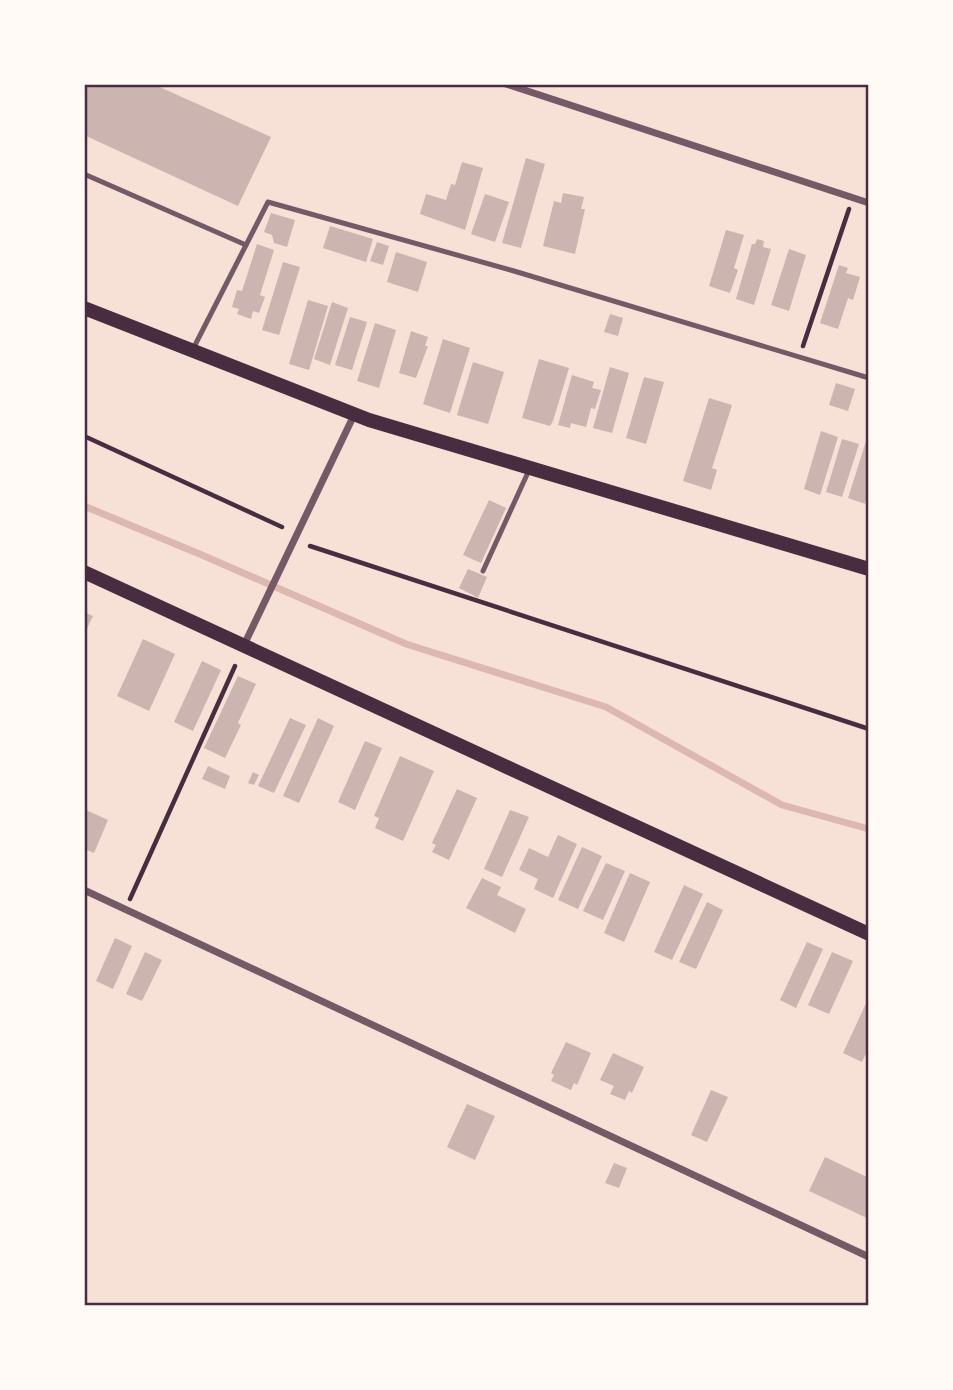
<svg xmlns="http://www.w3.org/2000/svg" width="953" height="1390" font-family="'Playfair Display',serif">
<rect width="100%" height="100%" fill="#f7e1d7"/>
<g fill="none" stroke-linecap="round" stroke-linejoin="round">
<polyline stroke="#dcb8b0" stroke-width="7" points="84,506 202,555 406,644 606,707 782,805 869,829"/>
</g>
<g fill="#ccb4b1">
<polygon points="84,84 153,84 271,137 238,206 84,135"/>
<polygon points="526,158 545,164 521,248 502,243"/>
<polygon points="462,162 483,168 465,230 420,214 426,194 446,200 451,184 455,185"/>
<polygon points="563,193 584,197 581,209 585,209 575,254 543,246 554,201 561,203"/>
<polygon points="485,194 509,202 495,242 471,234"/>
<polygon points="271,213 295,220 287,247 274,243 272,235 264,232"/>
<polygon points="330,226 373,239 366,262 323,248"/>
<polygon points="726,230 744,235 734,268 738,270 730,293 709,286"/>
<polygon points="757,239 764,241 763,247 771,249 754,305 736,299 752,244 755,244"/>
<polygon points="377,242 389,246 383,265 370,261"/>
<polygon points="257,244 274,250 260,295 265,297 259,313 253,311 251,319 237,314 239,309 232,307 237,290 242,291"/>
<polygon points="789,249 806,255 789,311 771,305"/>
<polygon points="396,252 427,262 418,292 387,282"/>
<polygon points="283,262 300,267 279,335 262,330"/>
<polygon points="839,265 848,268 846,273 860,277 853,300 848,298 838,329 820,323"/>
<polygon points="308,300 328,306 309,370 289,364"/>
<polygon points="332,302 348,308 330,365 314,359"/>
<polygon points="610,314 623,318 618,336 604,332"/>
<polygon points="350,317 367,322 352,370 335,365"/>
<polygon points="375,323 396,330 379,388 357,381"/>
<polygon points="411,331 428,337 425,346 428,346 416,378 399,373"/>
<polygon points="443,339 470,348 450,413 423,404"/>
<polygon points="539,359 569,368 553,421 550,426 522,418"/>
<polygon points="473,362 504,372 488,424 457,415"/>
<polygon points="610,367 629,373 612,433 593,428"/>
<polygon points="572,375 594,382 592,388 601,390 595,409 591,408 586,427 571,423 570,428 558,425"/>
<polygon points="644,377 664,382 646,444 626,438"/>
<polygon points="836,383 855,389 848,411 829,405"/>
<polygon points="709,398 732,405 712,468 717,470 711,490 683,481"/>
<polygon points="821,431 838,437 820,495 804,489"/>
<polygon points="867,438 869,438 869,491 865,504 848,498"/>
<polygon points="842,439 859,444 842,497 826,492"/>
<polygon points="489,500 506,508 481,563 463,555"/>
<polygon points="468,569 487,577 478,598 459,588"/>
<polygon points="84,612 93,616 84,635"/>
<polygon points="143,639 175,654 149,711 117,696"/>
<polygon points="202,661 221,670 193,731 174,722"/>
<polygon points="238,676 256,684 238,723 241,725 225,758 204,748"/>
<polygon points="290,718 306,725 274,793 258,786"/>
<polygon points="318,718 334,726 299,803 283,796"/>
<polygon points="365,741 382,748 355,810 338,802"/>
<polygon points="400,756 434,771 403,841 375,828 379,818 374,816"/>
<polygon points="208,766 230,776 225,789 202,779"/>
<polygon points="253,772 259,775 254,785 248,783"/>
<polygon points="457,789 477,798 449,860 432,852 436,845 432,843"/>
<polygon points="84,809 108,820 94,853 87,850 84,856"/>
<polygon points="510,810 529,817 502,877 484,869"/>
<polygon points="558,835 577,844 553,898 534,889 538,879 519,870 529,848 548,857"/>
<polygon points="582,847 602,856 578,909 558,900"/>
<polygon points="606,863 625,871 603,920 583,911"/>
<polygon points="630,873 650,882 624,942 604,933"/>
<polygon points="482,878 501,887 497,895 526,909 515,933 466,908"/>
<polygon points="684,885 703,894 672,960 654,952"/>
<polygon points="707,902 723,910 696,969 679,962"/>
<polygon points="115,938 132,946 113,989 96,981"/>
<polygon points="807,942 823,949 796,1008 780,1000"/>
<polygon points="145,952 162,960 142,1001 126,994"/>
<polygon points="832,952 853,961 829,1014 808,1005"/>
<polygon points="869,997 869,1047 862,1062 843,1053"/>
<polygon points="566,1042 591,1053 577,1085 574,1083 571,1090 551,1081 554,1075 551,1073"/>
<polygon points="613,1053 644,1067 632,1093 629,1091 625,1100 610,1094 614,1086 600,1080"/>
<polygon points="711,1090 728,1097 707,1142 691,1135"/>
<polygon points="467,1104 495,1116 475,1160 447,1147"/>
<polygon points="825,1157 869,1178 869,1219 809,1191"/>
<polygon points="614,1163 627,1168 619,1188 605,1183"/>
</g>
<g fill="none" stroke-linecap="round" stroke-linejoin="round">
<g stroke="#4a2c40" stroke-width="4.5">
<polyline points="803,346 849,209"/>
<polyline points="84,436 282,527"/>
<polyline points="310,546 869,729"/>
<polyline points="130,899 235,666"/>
</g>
<g stroke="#755966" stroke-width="5">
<polyline points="84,174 246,245"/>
<polyline points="193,349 268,202 514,271 869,378"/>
<polyline points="483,571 530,468"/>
</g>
<g stroke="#755966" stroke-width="7">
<polyline points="506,84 869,203"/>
<polyline points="244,645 354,415"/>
<polyline points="84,890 869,1257"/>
</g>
<g stroke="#4a2c40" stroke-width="14">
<polyline points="84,308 369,420 869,569"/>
<polyline points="84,572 869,934"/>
</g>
</g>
<rect width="953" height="1390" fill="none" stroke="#fffaf5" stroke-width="172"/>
<rect x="86" y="86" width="781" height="1218" fill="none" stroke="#4a2c40" stroke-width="2.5"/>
</svg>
